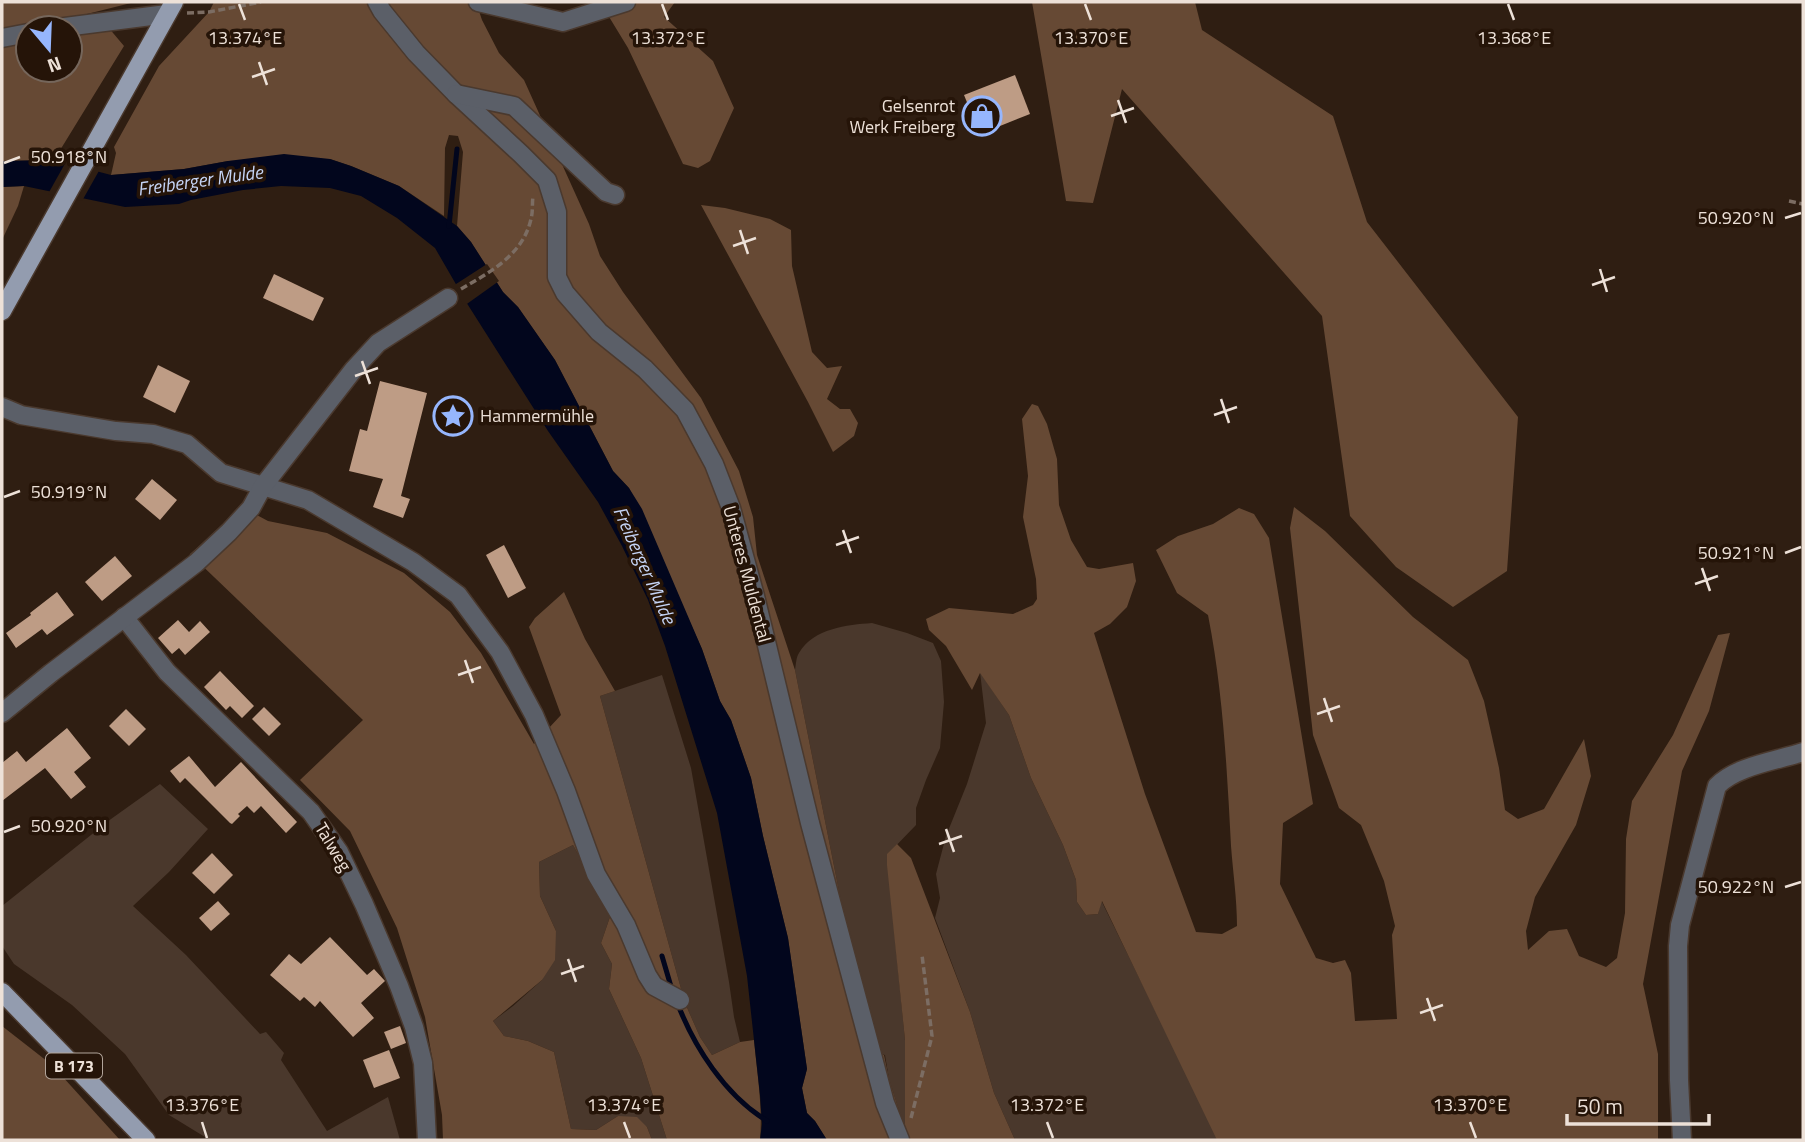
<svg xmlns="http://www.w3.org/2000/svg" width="1805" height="1142" font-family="'Titillium Web',sans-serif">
<rect width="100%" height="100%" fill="#2f1e12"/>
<g fill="#4a382c">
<path d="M872,623L907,633L933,643L941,661L944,702L940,748L926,780L916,808V825L887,855L905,1040L906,1133L889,1079L885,1055L871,1052L795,670C796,665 796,657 799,653C814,628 847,625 872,623Z"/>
<polygon points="980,672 1009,715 1031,778 1063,845 1076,880 1077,902 1086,915 1098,914 1101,900 1219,1140 1015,1140 994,1093 970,1012 935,918 940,898 936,874 946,836 967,784 986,723"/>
<polygon points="662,675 691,768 729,982 734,1017 740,1042 712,1055 700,1037 685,1003 600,696"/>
<polygon points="160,784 208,829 169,872 133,906 186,955 260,1034 266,1032 284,1053 281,1060 327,1131 388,1097 400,1140 206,1140 205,1137 169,1115 125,1054 72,1005 14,964 2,946 2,906 111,819"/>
<polygon points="573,845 611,914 601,943 612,964 609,989 641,1058 667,1140 652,1140 647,1127 618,1116 596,1130 571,1129 554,1052 528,1041 504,1036 493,1021 513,1006 542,980 556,931 540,896 539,862"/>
</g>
<g fill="#664934" fill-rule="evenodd">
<path d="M2,2H135L79,16L78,31L108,27L124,46L54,160L2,161ZM28,28H70V70H28Z"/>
<polygon points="214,2 476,2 482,20 499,53 524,80 589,224 600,256 623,292 701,398 739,471 753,517 757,555 795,670 871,1052 884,1055 889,1079 905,1130 905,1040 887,865 887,854 897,844 911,858 970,1012 994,1093 1015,1140 883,1139 827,1140 815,1121 807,1113 802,1088 807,1069 788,938 763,836 751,778 731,720 720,701 702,649 629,488 613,471 555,360 518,307 503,292 471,242 457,226 463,152 458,136 449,135 445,148 444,216 399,186 351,166 330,159 228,161 184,169 111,175 116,153 114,147 159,66 209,12"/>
<polygon points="600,2 675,2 664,17 713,61 734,108 710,161 698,168 683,164 628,48"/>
<polygon points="1032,2 1195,2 1202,30 1333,116 1367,222 1518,417 1507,571 1453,607 1396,567 1350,516 1322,316 1122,89 1093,203 1066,201"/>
<polygon points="24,186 18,206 2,240 2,187"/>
<polygon points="701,205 725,208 770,219 791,230 792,266 812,352 827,368 842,366 827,399 840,409 850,409 858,423 854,436 833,452 808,402"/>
<path d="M1032,404L1038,406L1047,424L1057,459L1059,505L1071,540L1087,567L1099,569L1133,563L1136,581L1127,607L1110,624L1094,633L1145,794L1196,932L1222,934L1237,926C1237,899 1233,873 1231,846C1227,769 1223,691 1208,615L1177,593L1156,550L1178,536L1213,524L1239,508L1254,514L1269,538L1313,804L1283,823L1280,884L1316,958L1333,963L1345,960L1351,973L1355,1021L1397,1019L1392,935L1395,926L1384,881L1361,825L1339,808L1313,735L1290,528L1294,507L1325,531L1413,617L1468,660L1484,701L1499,768L1505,810L1518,819L1544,809L1584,739L1591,776L1576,825L1535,897L1526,931L1528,950L1549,931L1567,929L1579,956L1606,967L1617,958L1625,913L1626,839L1632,801L1673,735L1718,635L1730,633L1709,711L1682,771L1643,984L1658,1054V1140H1217L1102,901L1098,914L1086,915L1077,902L1076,880L1063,845L1031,778L1009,715L980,673L972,690L946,646L929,630L926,619L949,608L1013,614L1033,605L1037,599L1036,579L1023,517L1028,476L1022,419Z"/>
<path d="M244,508L268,521L327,533L404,573L450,612L481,653L534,744L561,715L529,627L535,618L564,592L585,639L615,691L600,696L685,1003L700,1037L712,1055L740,1042L754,1040C757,1073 763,1107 760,1140H667L641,1058L609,989L612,964L601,943L611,914L573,845L539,862L540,896L556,931L555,960L542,980L493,1021L504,1036L528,1041L554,1052L571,1129L596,1130L618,1116L637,1117L647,1127L652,1140H443L442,1115L425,1017L397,928L350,831L300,780L363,720L190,554Z"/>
<polygon points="2,1026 52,1065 120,1140 2,1140"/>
</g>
<polygon fill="#02061d" points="284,154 330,159 351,166 399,186 457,226 471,242 503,292 518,307 555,360 613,471 629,488 642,509 702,649 720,701 731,720 751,778 763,836 788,938 807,1069 802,1088 807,1113 815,1121 827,1140 760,1140 762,1124 760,1095 747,976 717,813 665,646 648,600 622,546 598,502 548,431 468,305 435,248 397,218 361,196 330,188 281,186 243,190 191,200 179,204 125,207 24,186 2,187 2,161 54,160 111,175 184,169 228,161"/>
<g fill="#2f1e12">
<polygon points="67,160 100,169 82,201 48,194"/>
<polygon points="487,264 499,281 464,306 453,286"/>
</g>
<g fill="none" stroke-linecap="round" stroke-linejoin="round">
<g stroke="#02061d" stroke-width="5">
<polyline points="449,226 457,149"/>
<polyline points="662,956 672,990"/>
<path d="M677,1002C694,1047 725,1095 767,1121"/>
</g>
</g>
<g fill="#be9c85">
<polygon points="1015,75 1030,114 980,134 964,95"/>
<polygon points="274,274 324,298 313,321 263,298"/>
<polygon points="158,365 190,381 175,413 143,397"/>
<polygon points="380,381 427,393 401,496 410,499 403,518 373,507 383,479 349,471 360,429 367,431"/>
<polygon points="152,479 177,500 160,520 135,499"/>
<polygon points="504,545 526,588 508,598 486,555"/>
<polygon points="115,556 132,576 102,601 85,582"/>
<polygon points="57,592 74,615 47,635 42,629 16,648 6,633 31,615 30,613"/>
<polygon points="178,620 189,632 200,621 210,632 185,655 179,648 172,654 158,638"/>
<polygon points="220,671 254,706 242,718 230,706 226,710 204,687"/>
<polygon points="264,707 281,724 269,736 252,719"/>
<polygon points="126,709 146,729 129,746 109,726"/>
<polygon points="67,728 91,758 74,772 86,787 71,799 45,768 2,801 2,763 17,751 26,762"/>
<polygon points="189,756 215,787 241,762 297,822 286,833 261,806 254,813 247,806 238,814 240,816 232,824 230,823 185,778 180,783 170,771"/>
<polygon points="212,853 233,875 214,894 192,873"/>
<polygon points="218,901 230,914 211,931 199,918"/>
<polygon points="330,937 367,975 374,969 385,981 361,1003 374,1018 353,1037 320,1001 315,1007 304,997 300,1001 270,975 289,954 301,964"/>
<polygon points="400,1026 406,1043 391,1049 384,1032"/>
<polygon points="389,1050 400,1078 374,1088 363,1060"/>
</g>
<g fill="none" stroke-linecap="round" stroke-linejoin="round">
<g stroke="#4a392e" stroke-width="21">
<g id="minor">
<polyline points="377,2 382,11 416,53 456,94 521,154 547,180 557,212 557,277 565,293 599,332 645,369 685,410 714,464 731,508 755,596 810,823 885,1103 900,1140"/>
<polyline points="478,2 563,22 626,2"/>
<polyline points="57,28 167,14"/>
<polyline points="2,38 28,33"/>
<polyline points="456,94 514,106 606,192 615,195"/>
<polyline points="2,407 21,415 116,431 153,434 187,444 221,473 308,500 413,562 458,595 500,652 534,715 566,791 596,874 626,925 647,975 654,986 680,1000"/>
<polyline points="124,617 167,672 311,812 339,852 364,904 399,986 414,1027 423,1063 427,1140"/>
<polyline points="2,713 51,673 196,563 229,532 251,508 263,486 354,369 378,343 448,298"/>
<path d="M1682,1140L1679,1080L1678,946L1680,925L1717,786C1736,766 1776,761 1803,752"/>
</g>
</g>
<g stroke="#4a392e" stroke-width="21">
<g id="major">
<polyline points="2,311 174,2"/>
<polyline points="2,992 146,1140"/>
</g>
</g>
<g stroke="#7c6d63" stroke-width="3.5" stroke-dasharray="7 3.5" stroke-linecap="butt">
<polyline points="187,13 209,12 261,2"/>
<polyline points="1789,201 1803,204"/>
<path d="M461,289C490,272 523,255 531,219C533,212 532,203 533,196"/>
<polyline points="911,1118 932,1036 922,955"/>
</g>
<use href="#minor" stroke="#5b5f68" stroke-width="18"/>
<use href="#major" stroke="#939caf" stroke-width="18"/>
</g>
<path fill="none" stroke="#ede1d8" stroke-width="2.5" d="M239,4L245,20M662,4L668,20M1085,4L1091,20M1508,4L1514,20M259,62L267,85M252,77L275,69M1118,100L1126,123M1111,116L1134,108M4,163L20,157M1785,218L1801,213M740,230L748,254M733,246L756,238M1600,269L1607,292M1592,285L1615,277M362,361L370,384M355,376L378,368M1221,399L1229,423M1214,415L1237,407M4,497L20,491M843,530L851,553M836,545L859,537M1785,553L1801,547M1702,568L1710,591M1695,584L1718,576M465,660L473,683M458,675L481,667M1324,698L1332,722M1317,714L1340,706M946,829L954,852M4,832L20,826M939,844L962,836M1785,887L1801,882M568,959L576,982M561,974L584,966M1427,998L1435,1021M1420,1013L1443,1005M202,1122L207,1138M624,1122L630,1138M1047,1122L1053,1138M1470,1122L1476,1138"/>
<defs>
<g id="shop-ring" transform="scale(2.0125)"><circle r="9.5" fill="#251408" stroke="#96b6fd" stroke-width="1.5"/><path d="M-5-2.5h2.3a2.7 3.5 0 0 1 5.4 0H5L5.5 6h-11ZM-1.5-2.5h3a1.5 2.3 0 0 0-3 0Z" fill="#96b6fd"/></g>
<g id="sight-ring" transform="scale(2.0125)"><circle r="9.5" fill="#251408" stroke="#96b6fd" stroke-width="1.5"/><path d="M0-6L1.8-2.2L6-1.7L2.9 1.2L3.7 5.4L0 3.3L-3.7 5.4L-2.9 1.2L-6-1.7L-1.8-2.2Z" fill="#96b6fd"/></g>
</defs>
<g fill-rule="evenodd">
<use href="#shop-ring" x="982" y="116"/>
<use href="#sight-ring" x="453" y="416"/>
</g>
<g text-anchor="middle" stroke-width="7" stroke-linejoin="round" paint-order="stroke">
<rect fill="#251408" stroke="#b1a49a" stroke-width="2" x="46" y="1053.5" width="56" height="25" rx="5"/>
<g font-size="16" font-weight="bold" fill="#ede1d8">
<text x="74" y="1072">B 173</text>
</g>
<g font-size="18" fill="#ede1d8" stroke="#251408" text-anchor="end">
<text x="955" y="112">Gelsenrot<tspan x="955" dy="21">Werk Freiberg</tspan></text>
<text x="480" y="422" text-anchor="start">Hammermühle</text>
</g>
<g font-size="18" fill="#ede1d8" stroke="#251408">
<text transform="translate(747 574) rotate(75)" y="6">Unteres Muldental</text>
<text transform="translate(333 847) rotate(59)" y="6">Talweg</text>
</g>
<g font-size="19" font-style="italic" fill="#c5d4f6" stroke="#251408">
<text transform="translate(200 180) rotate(-8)" y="7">Freiberger Mulde</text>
<text transform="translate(645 565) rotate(66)" y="7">Freiberger Mulde</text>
</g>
</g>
<g font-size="18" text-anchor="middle" fill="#ede1d8" stroke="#251408" stroke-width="7" stroke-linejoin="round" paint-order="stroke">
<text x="245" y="44">13.374°E</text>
<text x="1091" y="44">13.370°E</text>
<text x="668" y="44">13.372°E</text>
<text x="1514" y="44">13.368°E</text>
<text x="69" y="163">50.918°N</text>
<text x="1736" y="224">50.920°N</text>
<text x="69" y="498">50.919°N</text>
<text x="1736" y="559">50.921°N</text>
<text x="69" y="832">50.920°N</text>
<text x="1736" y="893">50.922°N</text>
<text x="202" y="1111">13.376°E</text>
<text x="624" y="1111">13.374°E</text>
<text x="1047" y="1111">13.372°E</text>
<text x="1470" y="1111">13.370°E</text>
</g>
<rect width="1805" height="1142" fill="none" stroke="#ede1d8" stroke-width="7"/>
<g transform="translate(49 49) rotate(161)"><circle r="33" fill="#251408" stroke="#75665b" stroke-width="2"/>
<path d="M0-5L12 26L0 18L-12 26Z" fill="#96b6fd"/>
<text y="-10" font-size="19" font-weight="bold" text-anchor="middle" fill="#ede1d8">N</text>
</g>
<path d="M1567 1114v10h142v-10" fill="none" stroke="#ede1d8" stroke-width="3.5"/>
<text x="1577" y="1114" font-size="21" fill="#ede1d8" stroke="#251408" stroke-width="5" paint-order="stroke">50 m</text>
</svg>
